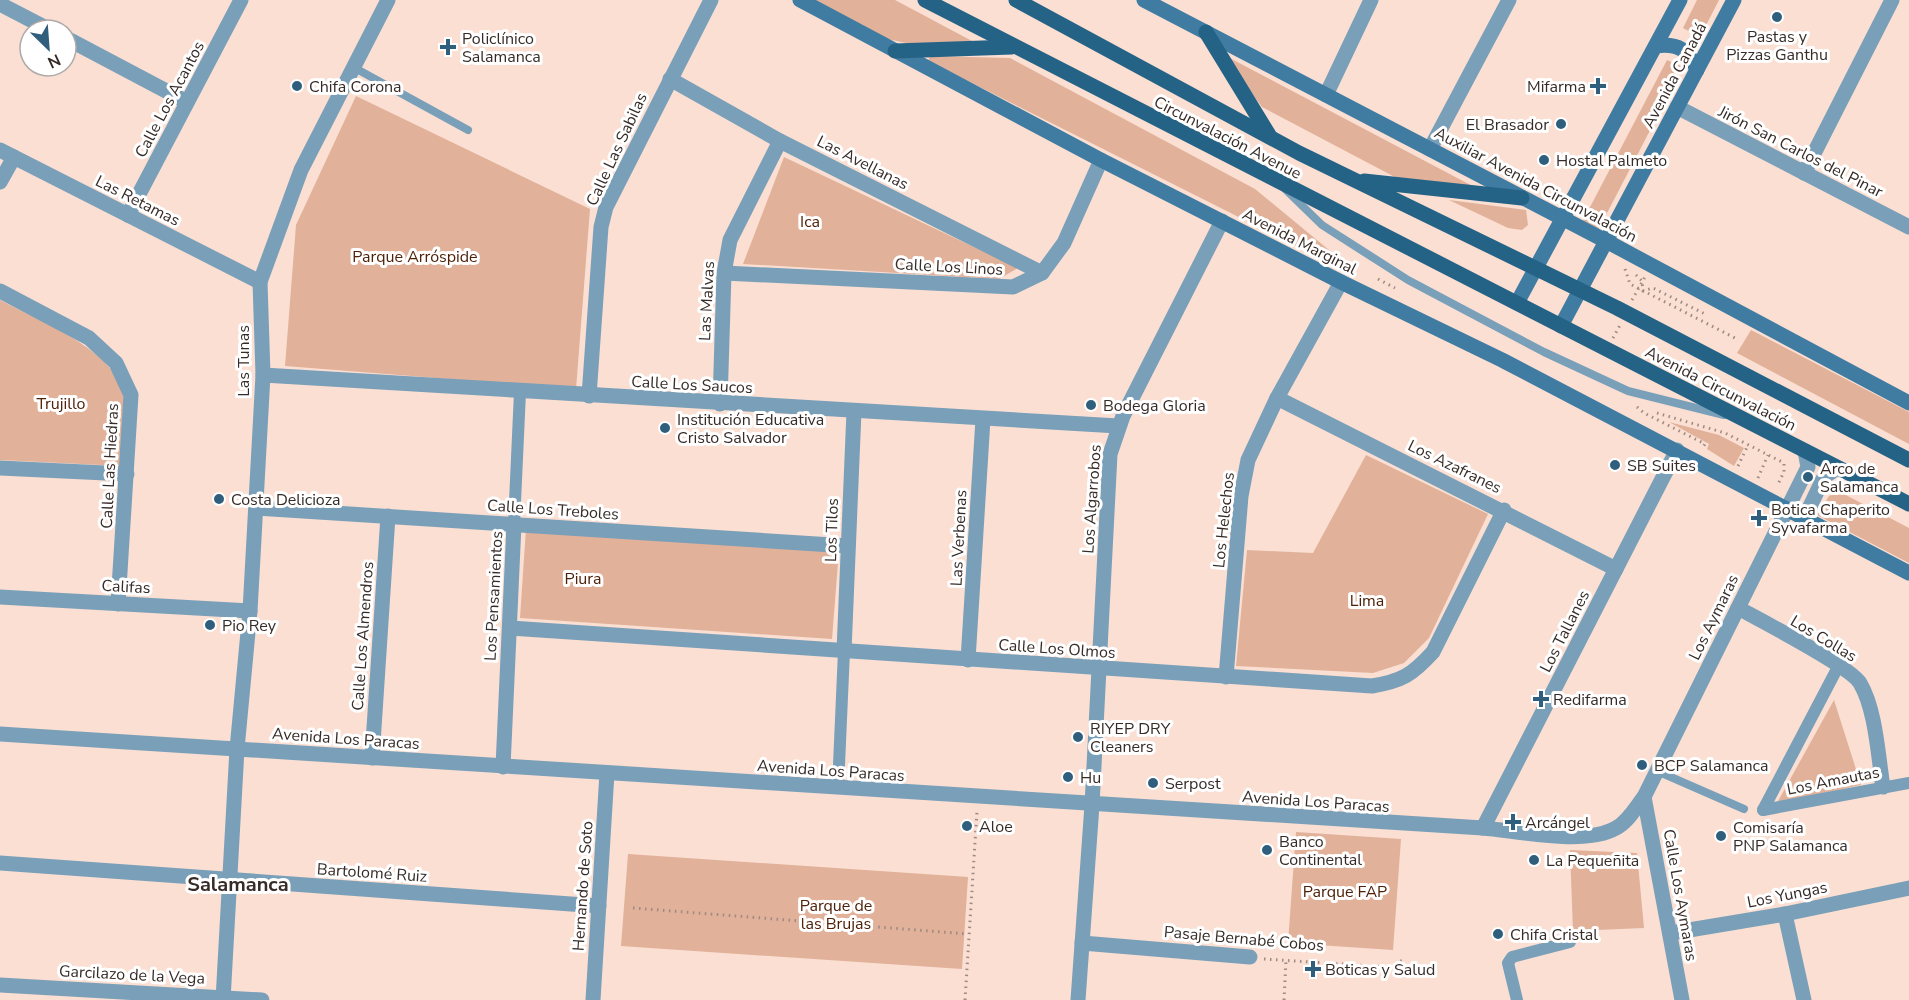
<svg xmlns="http://www.w3.org/2000/svg" width="1909" height="1000" font-family="'Nunito Sans',sans-serif">
<rect width="100%" height="100%" fill="#fadfd2"/>
<g fill="#e1b19a">
<polygon points="811,0 895,0 972,41 915,45 883,38"/>
<polygon points="1697,0 1719,0 1700,37 1683,28"/>
<polygon points="1222,54 1480,190 1410,185 1262,107"/>
<polygon points="930,56 1010,58 1255,189 1329,250 1324,260 928,61"/>
<polygon points="1667,60 1683,67 1593,240 1577,232"/>
<polygon points="356,96 590,209 576,389 285,366 296,225"/>
<polygon points="784,157 1018,268 999,279 743,264"/>
<polygon points="1449,200 1526,210 1528,225 1522,230 1508,228"/>
<path d="M0,300C39,321 115,349 125,397C128,411 122,449 121,466L0,460Z"/>
<polygon points="1751,330 1909,412 1909,444 1737,353"/>
<polygon points="1669,422 1719,435 1744,448 1734,466 1707,449 1709,444"/>
<polygon points="1366,455 1488,514 1429,638 1404,663 1373,673 1236,666 1247,550 1313,553"/>
<polygon points="1840,492 1909,528 1909,563 1817,515 1829,496"/>
<polygon points="526,529 839,550 832,639 520,618"/>
<polygon points="1834,700 1861,785 1777,803"/>
<polygon points="1296,832 1401,839 1393,950 1288,943"/>
<polygon points="1570,850 1637,853 1644,928 1573,931"/>
<polygon points="628,854 968,877 962,969 621,946"/>
</g>
<g fill="none" stroke-linecap="round" stroke-linejoin="round">
<g stroke="#9e8a82" stroke-width="3" stroke-dasharray="1.5 4.5" stroke-linecap="butt">
<polyline points="1625,269 1630,284 1737,339"/>
<polyline points="1636,275 1642,281 1643,291 1653,288 1707,315"/>
<polyline points="1378,279 1395,288"/>
<polyline points="1632,300 1645,277"/>
<polyline points="1613,338 1620,325"/>
<polyline points="1637,407 1644,413 1705,444 1703,447"/>
<polyline points="1657,413 1725,433 1784,463 1784,472 1777,486"/>
<polyline points="1738,466 1748,445"/>
<polyline points="1758,478 1768,455"/>
<polyline points="633,908 968,934"/>
<polyline points="1264,959 1388,967 1403,960"/>
<polyline points="965,1000 977,811"/>
<polyline points="1284,1000 1286,960"/>
</g>
<g stroke="#799fb9" stroke-width="8">
<polyline points="353,67 468,130"/>
<polyline points="1286,190 1322,225 1408,280 1544,352 1628,391 1724,415"/>
<polyline points="1657,771 1744,809"/>
</g>
<g stroke="#799fb9" stroke-width="12">
<polyline points="514,524 520,392"/>
<polyline points="838,788 844,651"/>
<polyline points="1763,810 1839,665"/>
<polyline points="1763,810 1909,783"/>
<polyline points="1517,1000 1508,963 1512,957 1570,942"/>
</g>
<g stroke="#799fb9" stroke-width="15">
<polyline points="0,4 50,30"/>
<polyline points="66,38 187,102"/>
<polyline points="670,79 780,141 1042,273"/>
<polyline points="1326,95 1371,0"/>
<polyline points="1677,107 1909,227"/>
<polyline points="1430,149 1509,0"/>
<polyline points="1804,173 1892,0"/>
<polyline points="0,182 14,157"/>
<polyline points="128,215 241,0"/>
<polyline points="724,273 1013,287 1042,273 1064,243 1101,160"/>
<polyline points="0,291 89,338 116,363 131,395 118,604"/>
<polyline points="263,375 1118,426"/>
<polyline points="589,396 601,227 606,207 711,0"/>
<polyline points="1277,398 1616,569"/>
<polyline points="720,404 724,273 730,240 780,141"/>
<polyline points="0,468 127,474"/>
<polyline points="256,508 848,546"/>
<polyline points="0,597 250,611"/>
<path d="M1738,608C1760,620 1851,667 1860,683C1876,710 1878,756 1883,787"/>
<path d="M510,628L1372,686C1402,681 1412,675 1433,652L1504,510"/>
<polyline points="844,651 854,411"/>
<polyline points="968,660 983,419"/>
<polyline points="1226,677 1241,496 1248,460 1277,398 1341,282"/>
<polyline points="372,758 388,516"/>
<polyline points="503,767 514,524"/>
<polyline points="1483,828 1677,450"/>
<polyline points="0,863 599,906"/>
<polyline points="1785,914 1804,1000"/>
<polyline points="1671,933 1785,914 1909,888"/>
<polyline points="1082,943 1250,957"/>
<polyline points="593,1000 607,773"/>
</g>
<g stroke="#799fb9" stroke-width="15">
<polyline points="0,150 260,282"/>
<polyline points="1805,517 1824,477 1837,468"/>
<path d="M0,734L1483,828C1518,831 1585,846 1616,828C1628,822 1636,807 1644,797L1808,467L1805,451"/>
<polyline points="1644,797 1682,1000"/>
<polyline points="0,985 262,1000"/>
<polyline points="223,1000 237,749 250,611 263,375 260,282 301,170 388,0"/>
<polyline points="1078,1000 1092,805 1110,454 1123,416 1222,221"/>
</g>
<g stroke="#407ca2" stroke-width="15">
<polyline points="800,0 1101,160 1341,282 1502,360 1909,573"/>
<polyline points="1144,0 1606,241 1909,403"/>
<path d="M1656,46C1678,43 1689,50 1697,70"/>
<polyline points="1517,303 1680,0"/>
<polyline points="1561,326 1734,0"/>
</g>
<g stroke="#246286" stroke-width="15">
<polyline points="925,0 1909,504"/>
<polyline points="1016,0 1299,153 1617,308 1909,460"/>
<polyline points="1206,32 1269,135"/>
<polyline points="895,51 1012,47"/>
<polyline points="1364,181 1522,198"/>
</g>
</g>
<g fill="#2f5f7d" stroke="#fff" stroke-width="2">
<circle cx="1777" cy="17" r="6"/>
<path d="M445 38h6v6h6v6h-6v6h-6v-6h-6v-6h6z"/>
<circle cx="297" cy="86" r="6"/>
<path d="M1595 77h6v6h6v6h-6v6h-6v-6h-6v-6h6z"/>
<circle cx="1561" cy="124" r="6"/>
<circle cx="1544" cy="160" r="6"/>
<circle cx="1091" cy="405" r="6"/>
<circle cx="665" cy="428" r="6"/>
<circle cx="1615" cy="465" r="6"/>
<circle cx="1808" cy="477" r="6"/>
<circle cx="219" cy="499" r="6"/>
<path d="M1756 509h6v6h6v6h-6v6h-6v-6h-6v-6h6z"/>
<circle cx="210" cy="625" r="6"/>
<path d="M1538 690h6v6h6v6h-6v6h-6v-6h-6v-6h6z"/>
<circle cx="1078" cy="737" r="6"/>
<circle cx="1642" cy="765" r="6"/>
<circle cx="1068" cy="777" r="6"/>
<circle cx="1153" cy="783" r="6"/>
<path d="M1510 813h6v6h6v6h-6v6h-6v-6h-6v-6h6z"/>
<circle cx="967" cy="826" r="6"/>
<circle cx="1721" cy="836" r="6"/>
<circle cx="1267" cy="850" r="6"/>
<circle cx="1534" cy="860" r="6"/>
<circle cx="1498" cy="934" r="6"/>
<path d="M1310 960h6v6h6v6h-6v6h-6v-6h-6v-6h6z"/>
</g>
<g text-anchor="middle" stroke-width="6" stroke-linejoin="round" paint-order="stroke">
<g font-size="16" fill="#362b27" stroke="#fff" text-anchor="start">
<text x="1777" y="42" text-anchor="middle">Pastas y<tspan x="1777" dy="18">Pizzas Ganthu</tspan></text>
<text x="462" y="44">Policlínico<tspan x="462" dy="18">Salamanca</tspan></text>
<text x="309" y="92">Chifa Corona</text>
<text x="1586" y="92" text-anchor="end">Mifarma</text>
<text x="1549" y="130" text-anchor="end">El Brasador</text>
<text x="1556" y="166">Hostal Palmeto</text>
<text x="1103" y="411">Bodega Gloria</text>
<text x="677" y="425">Institución Educativa<tspan x="677" dy="18">Cristo Salvador</tspan></text>
<text x="1627" y="471">SB Suites</text>
<text x="1820" y="474">Arco de<tspan x="1820" dy="18">Salamanca</tspan></text>
<text x="231" y="505">Costa Delicioza</text>
<text x="1771" y="515">Botica Chaperito<tspan x="1771" dy="18">Syvafarma</tspan></text>
<text x="222" y="631">Pio Rey</text>
<text x="1553" y="705">Redifarma</text>
<text x="1090" y="734">RIYEP DRY<tspan x="1090" dy="18">Cleaners</tspan></text>
<text x="1654" y="771">BCP Salamanca</text>
<text x="1080" y="783">Hu</text>
<text x="1165" y="789">Serpost</text>
<text x="1525" y="828">Arcángel</text>
<text x="979" y="832">Aloe</text>
<text x="1733" y="833">Comisaría<tspan x="1733" dy="18">PNP Salamanca</tspan></text>
<text x="1279" y="847">Banco<tspan x="1279" dy="18">Continental</tspan></text>
<text x="1546" y="866">La Pequeñita</text>
<text x="1510" y="940">Chifa Cristal</text>
<text x="1325" y="975">Boticas y Salud</text>
</g>
<g font-size="16" fill="#362b27" stroke="#fff">
<text transform="translate(1674 75) rotate(-62)" y="6">Avenida Canadá</text>
<text transform="translate(169 99) rotate(-62)" y="6">Calle Los Acantos</text>
<text transform="translate(1228 137) rotate(27)" y="6">Circunvalación Avenue</text>
<text transform="translate(616 149) rotate(-65)" y="6">Calle Las Sabilas</text>
<text transform="translate(1801 151) rotate(27)" y="6">Jirón San Carlos del Pinar</text>
<text transform="translate(863 162) rotate(27)" y="6">Las Avellanas</text>
<text transform="translate(1536 184) rotate(28)" y="6">Auxiliar Avenida Circunvalación</text>
<text transform="translate(138 200) rotate(27)" y="6">Las Retamas</text>
<text transform="translate(1300 241) rotate(27)" y="6">Avenida Marginal</text>
<text transform="translate(949 266) rotate(3)" y="6">Calle Los Linos</text>
<text transform="translate(706 301) rotate(-87)" y="6">Las Malvas</text>
<text transform="translate(243 361) rotate(-90)" y="6">Las Tunas</text>
<text transform="translate(692 384) rotate(3)" y="6">Calle Los Saucos</text>
<text transform="translate(1721 388) rotate(27)" y="6">Avenida Circunvalación</text>
<text transform="translate(109 466) rotate(-87)" y="6">Calle Las Hiedras</text>
<text transform="translate(1455 466) rotate(26)" y="6">Los Azafranes</text>
<text transform="translate(1091 499) rotate(-86)" y="6">Los Algarrobos</text>
<text transform="translate(553 509) rotate(4)" y="6">Calle Los Treboles</text>
<text transform="translate(1223 520) rotate(-84)" y="6">Los Helechos</text>
<text transform="translate(831 530) rotate(-88)" y="6">Los Tilos</text>
<text transform="translate(958 538) rotate(-87)" y="6">Las Verbenas</text>
<text transform="translate(126 586) rotate(3)" y="6">Califas</text>
<text transform="translate(493 596) rotate(-87)" y="6">Los Pensamientos</text>
<text transform="translate(1713 617) rotate(-64)" y="6">Los Aymaras</text>
<text transform="translate(1564 631) rotate(-63)" y="6">Los Tallanes</text>
<text transform="translate(362 636) rotate(-86)" y="6">Calle Los Almendros</text>
<text transform="translate(1824 638) rotate(31)" y="6">Los Collas</text>
<text transform="translate(1057 648) rotate(4)" y="6">Calle Los Olmos</text>
<text transform="translate(346 738) rotate(4)" y="6">Avenida Los Paracas</text>
<text transform="translate(831 770) rotate(4)" y="6">Avenida Los Paracas</text>
<text transform="translate(1833 780) rotate(-11)" y="6">Los Amautas</text>
<text transform="translate(1316 801) rotate(4)" y="6">Avenida Los Paracas</text>
<text transform="translate(372 872) rotate(4)" y="6">Bartolomé Ruiz</text>
<text transform="translate(582 886) rotate(-86)" y="6">Hernando de Soto</text>
<text transform="translate(1787 894) rotate(-11)" y="6">Los Yungas</text>
<text transform="translate(1681 895) rotate(80)" y="6">Calle Los Aymaras</text>
<text transform="translate(1244 938) rotate(5)" y="6">Pasaje Bernabé Cobos</text>
<text transform="translate(132 974) rotate(3)" y="6">Garcilazo de la Vega</text>
</g>
<g font-size="16" fill="#4e2108" stroke="#fff">
<text x="810" y="227">Ica</text>
<text x="415" y="262">Parque Arróspide</text>
<text x="61" y="409">Trujillo</text>
<text x="583" y="584">Piura</text>
<text x="1367" y="606">Lima</text>
<text x="1345" y="897">Parque FAP</text>
<text x="836" y="911">Parque de<tspan x="836" dy="18">las Brujas</tspan></text>
</g>
<g font-size="20" font-weight="bold" fill="#362b27" stroke="#fff">
<text x="238" y="891">Salamanca</text>
</g>
</g>
<g transform="translate(48 48) rotate(155)"><circle r="28" fill="#ffffff" stroke="#afaaa9" stroke-width="1.5"/>
<path d="M0-4.5L10 22L0 15L-10 22Z" fill="#2f5f7d"/>
<text y="-9" font-size="16" font-weight="bold" text-anchor="middle" fill="#362b27">N</text>
</g>
</svg>
